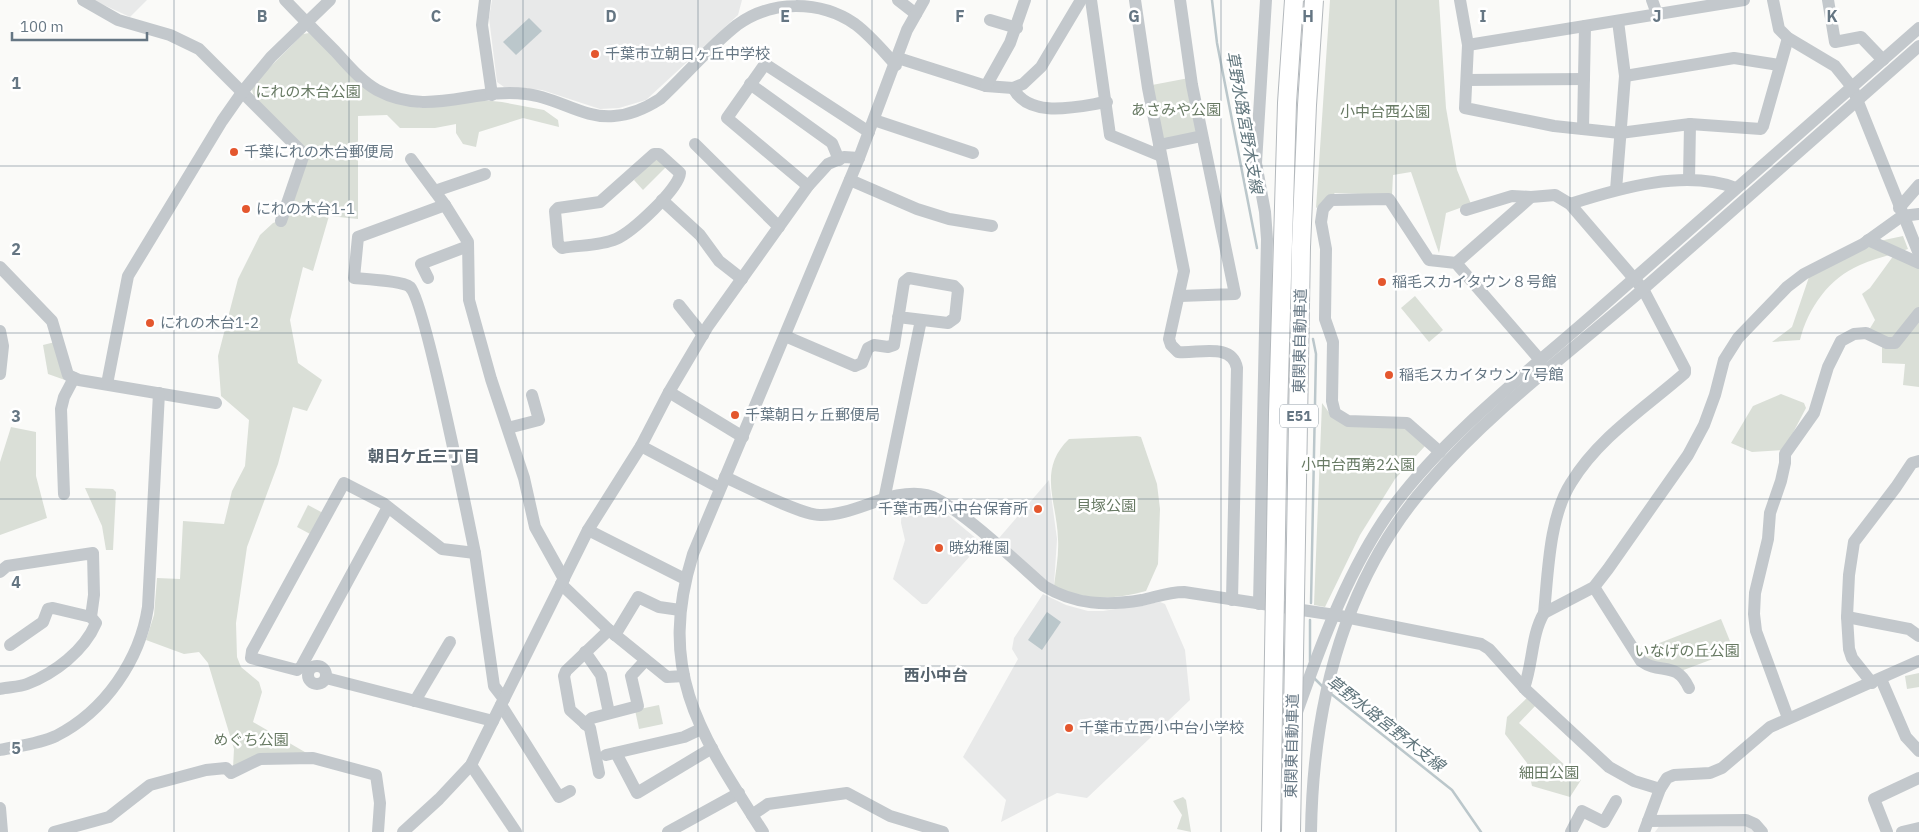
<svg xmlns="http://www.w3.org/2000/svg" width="1919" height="832" font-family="'IBM Plex Sans','Noto Sans JP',sans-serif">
<rect width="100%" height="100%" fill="#fafaf8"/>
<g fill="#e8e9e9">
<polygon points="93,0 147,0 130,17"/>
<polygon points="492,0 742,0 738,15 646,100 619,108 600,109 542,90 504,87 497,82 489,18"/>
<polygon points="1049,480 1057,539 1054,585 1043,579 999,538"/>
<polygon points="920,501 937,506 978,540 971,555 927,604 922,604 893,579 905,540 901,523 902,504"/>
<polygon points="1043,594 1066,605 1088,611 1103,611 1160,602 1165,604 1185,650 1190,700 1087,798 1057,793 1001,822 1006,800 963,757 1018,659 1012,649 1014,638"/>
<polygon points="1743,823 1757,832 1655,832 1660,825"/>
</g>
<g fill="#dadfd7">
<polygon points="1330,0 1439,0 1446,108 1457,170 1471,204 1446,213 1439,253 1411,172 1393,175 1392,195 1335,193 1316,208"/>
<polygon points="309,33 389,101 422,108 482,100 502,102 544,110 558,120 559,127 523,118 479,132 476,147 463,144 456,133 456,124 435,128 400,128 387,115 358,116 358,219 329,216 313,271 303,267 290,320 298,363 322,380 307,411 293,407 278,464 247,547 236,623 237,657 241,667 259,682 262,692 253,722 310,755 233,768 234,749 208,663 199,652 184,654 146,640 154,615 157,578 180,579 183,521 224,524 232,491 245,466 249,420 221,396 218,356 238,279 260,235 273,223 281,220 307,152 254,97 251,86 303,34"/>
<polygon points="1189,78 1200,135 1163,143 1152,85"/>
<polygon points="655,158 667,166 643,190 634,180"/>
<path d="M1903,236L1908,249C1892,255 1875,258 1860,265C1829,278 1808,308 1800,340L1772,342L1792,327L1809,277L1870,243Z"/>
<polygon points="1894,255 1919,267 1919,387 1903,385 1905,364 1882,363 1882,339 1869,330 1875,320 1862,294 1870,288"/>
<polygon points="1415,296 1443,330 1429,342 1401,308"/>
<polygon points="55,342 65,380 48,374 43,345"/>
<polygon points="1781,394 1804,403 1806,408 1784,450 1752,452 1731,443 1753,406"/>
<polygon points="1322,403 1333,418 1407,428 1425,446 1395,479 1360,535 1325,607 1314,605"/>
<polygon points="11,427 36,432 36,476 47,518 0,535 0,462"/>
<path d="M1137,436L1141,437L1157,484L1160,509L1158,564L1146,591C1114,600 1085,601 1054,586C1056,570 1059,554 1058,539C1057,501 1037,470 1069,439Z"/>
<polygon points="85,488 113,489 116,492 113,550 106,550 102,526"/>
<polygon points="308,505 323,513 312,535 297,527"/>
<polygon points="1721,619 1734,651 1681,671 1653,664 1639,651"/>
<polygon points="1919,673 1919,687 1907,689 1905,676"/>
<polygon points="1528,697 1536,705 1519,723 1581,780 1570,797 1532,786 1527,763 1505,734 1507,717"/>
<polygon points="659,705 663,724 639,729 635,710"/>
<polygon points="1183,797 1186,800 1191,832 1177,829 1182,815 1173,801"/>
</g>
<g fill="#bbc7cb">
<polygon points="529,18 542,31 516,55 503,42"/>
<polygon points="1047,612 1061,622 1042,650 1028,640"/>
</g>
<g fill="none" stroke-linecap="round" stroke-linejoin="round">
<g stroke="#bbc7cb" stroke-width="2.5">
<polyline points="1212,0 1217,43 1257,248"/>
<polyline points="1311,603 1316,354 1313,339"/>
<polyline points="1310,661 1310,620"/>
<polyline points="1314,678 1324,688"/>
<polyline points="1330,693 1452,790 1481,832"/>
</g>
<g stroke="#c3c8cc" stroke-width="12">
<polyline points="83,0 118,20 170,35 199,49 304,154 281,221"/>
<path d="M285,0C301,17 318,34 335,51C348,65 361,81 377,90C429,118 474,87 526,94C557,97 583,119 614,116C631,115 646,108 660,99C686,75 709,47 737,25C771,0 820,0 855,24C870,35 883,51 896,65"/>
<polyline points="485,0 482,25 492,95"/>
<polyline points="898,0 916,14"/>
<polyline points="1091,0 1110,135 1161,156"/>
<path d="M1135,0L1148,88L1184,271L1169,339L1171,345L1178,352C1198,354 1232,342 1237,368L1232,600"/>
<polyline points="1460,0 1468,45 1465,108 1554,126 1620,133 1690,124 1761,129 1763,126 1788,38"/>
<polyline points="1652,0 1657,14"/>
<polyline points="1773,0 1779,29 1788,38 1835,66 1852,87 1919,254"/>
<polyline points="1828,0 1835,42 1861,37 1883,60"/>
<polyline points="990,20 1017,28"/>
<polyline points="1468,45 1744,0"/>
<polyline points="898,58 986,86 1013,88 1023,84 1041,67 1081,0"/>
<polyline points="1625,76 1734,58 1779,65"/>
<polyline points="1467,80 1584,79"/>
<polyline points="750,84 832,143 839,160"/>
<polyline points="986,86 1010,43 1025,0"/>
<path d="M1013,88C1030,120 1079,106 1107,102"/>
<polyline points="874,120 973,153"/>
<polyline points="1583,129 1585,26"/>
<polyline points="695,144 779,227"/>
<polyline points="1159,145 1202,136"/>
<path d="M654,154H659L680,173C679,189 632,232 616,239C600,246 579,245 562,248L558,244L555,211L558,208L600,202Z"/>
<polyline points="411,159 445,205 468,242 469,300 491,379 524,478 535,527 564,579"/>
<polyline points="850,180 917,209 949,219 992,226"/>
<polyline points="1689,180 1690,124"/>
<polyline points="808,186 727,118 765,64 869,132"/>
<polyline points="1616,190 1625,76 1618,21"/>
<polyline points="435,191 485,174"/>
<polyline points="662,200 700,235 719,261 742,279"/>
<path d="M1570,204C1620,188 1685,169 1736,188"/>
<polyline points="1899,208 1919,185"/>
<polyline points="1466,210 1512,196 1531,197"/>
<polyline points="1868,240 1919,263"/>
<path d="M1456,263L1531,197L1555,195L1570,204L1643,289L1685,369V373C1645,408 1599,437 1571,483C1549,517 1548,574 1544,613C1531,635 1533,664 1524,688"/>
<polyline points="0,267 52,321 68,375 79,380 216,403"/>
<polyline points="428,278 421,264 468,246"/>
<polyline points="1180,296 1235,294 1192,85 1180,0"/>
<polyline points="679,305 703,335"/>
<polyline points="0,331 3,346 0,374"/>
<polyline points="785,336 855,366 862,363 868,348 874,345 888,347 894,345 904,282 909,278 954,286 958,290 955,318 948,323 898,317"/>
<polyline points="107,384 128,276 222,121 243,91 271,57 330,0"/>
<polyline points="669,392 743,437"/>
<polyline points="508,428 539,420 532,395"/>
<polyline points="641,446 720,488"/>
<polyline points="1440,452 1407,423 1348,421 1335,413 1332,401 1333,342 1325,319 1326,249 1321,222 1323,209 1331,200 1389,199 1429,260 1456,263 1541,361"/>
<path d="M725,477C745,486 801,515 820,515C856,516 891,487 927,495C953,501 1021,566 1044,586C1075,605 1107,606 1142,600C1156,597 1169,592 1184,592L1335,615L1481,644L1489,649L1526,690L1609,767L1634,781L1660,789"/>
<polyline points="64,494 61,409 64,397 74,378"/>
<polyline points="884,500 921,320"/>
<path d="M388,507L301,667L297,670L251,658L252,651L344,483L383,503L388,507L442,549L475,553C468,519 425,301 410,287C403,281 365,279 354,278L358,237L445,205"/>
<polyline points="588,530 685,579"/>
<polyline points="475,553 494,686 504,699"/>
<path d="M0,572L7,566L93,553L94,595L91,617L96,623C84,651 55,673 27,684C19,687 9,687 0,689"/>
<polyline points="561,584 609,630 667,677 684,676"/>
<path d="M1594,587L1641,661C1660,675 1676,660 1689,688"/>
<polyline points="1259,604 1267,239 1265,212 1256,163 1266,0"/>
<polyline points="1544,613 1594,587 1608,569 1688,455 1704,425 1715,395 1724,360 1738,338 1787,287 1804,274 1863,244 1902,216 1919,214"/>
<polyline points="1847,617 1909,629 1919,636"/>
<polyline points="615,635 638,597 659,607 680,610"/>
<polyline points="10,645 43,622 48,609 53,608 91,617"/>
<polyline points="585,652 601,675 609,713"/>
<circle cx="317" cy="675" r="9"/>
<polyline points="326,678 493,721"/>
<polyline points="1881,679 1906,737 1919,751"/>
<polyline points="1872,683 1852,658 1849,649 1847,617 1849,575 1854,542 1896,487 1912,463 1919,461"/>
<polyline points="415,701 450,642"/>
<polyline points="501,705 559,797 570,791"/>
<path d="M1297,712C1322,641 1350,565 1395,504C1449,432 1529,371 1596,312C1704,217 1811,123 1919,28"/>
<polyline points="1788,718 1756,631 1754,614 1755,593 1768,539 1770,513 1781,481 1785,463 1785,454 1814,413 1828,367 1841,341 1854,334 1866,333 1887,343 1895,343 1919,313"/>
<polyline points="585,724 592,718 638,706 631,676 645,661"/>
<path d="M0,750C18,746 39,744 56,736C105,711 140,660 148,607L159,393"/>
<polyline points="616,753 637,793 712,748"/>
<polyline points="606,755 684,737 701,729"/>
<polyline points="471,765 516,832"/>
<polyline points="599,773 590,728 570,710 564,676 566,671 609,630"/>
<polyline points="1276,774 1289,736"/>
<polyline points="0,808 2,832"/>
<polyline points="752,815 768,804 847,793 890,816 943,832"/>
<polyline points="1648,821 1746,820 1755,824 1762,832"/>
<polyline points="54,832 109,817 150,785 206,770 226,768 231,773 260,759 313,758 376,775 380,803 378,832"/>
<polyline points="403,832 439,799 471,765 588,530 641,446 669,392 708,326 808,186 828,164 844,157 859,158"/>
<polyline points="668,832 739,793"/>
<path d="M763,832C701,735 656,673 693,554L859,158L907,30L924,0"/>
<path d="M1311,832C1313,705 1344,578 1430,481C1492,409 1571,352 1642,290C1735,209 1827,127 1919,46"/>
<polyline points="1571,832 1582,811 1604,822 1616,801"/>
<polyline points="1644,832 1660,789 1667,778 1674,775 1710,773 1722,768 1770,727 1919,661"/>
<polyline points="1887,832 1874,799 1919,778"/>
<polyline points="1902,832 1919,828"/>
</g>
<g stroke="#b4b9bd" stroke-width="20" stroke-linecap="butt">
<g id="highway-bridge">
<polyline points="1271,832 1278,414 1287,103 1294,0"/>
<polyline points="1291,832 1301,247 1307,105 1314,0"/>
</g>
</g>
<use href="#highway-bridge" stroke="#fff" stroke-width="18"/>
</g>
<path fill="none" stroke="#657683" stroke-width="1" stroke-opacity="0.55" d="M174,0V832M349,0V832M523,0V832M698,0V832M872,0V832M1047,0V832M1221,0V832M1396,0V832M1570,0V832M1745,0V832M0,166H1919M0,333H1919M0,499H1919M0,666H1919"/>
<g fill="#e4572e" stroke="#fff" stroke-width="2">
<circle cx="595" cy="54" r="5"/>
<circle cx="234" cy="152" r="5"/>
<circle cx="246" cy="209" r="5"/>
<circle cx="1382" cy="282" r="5"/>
<circle cx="150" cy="323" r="5"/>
<circle cx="1389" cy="375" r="5"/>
<circle cx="735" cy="415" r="5"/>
<circle cx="1038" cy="509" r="5"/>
<circle cx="939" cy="548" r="5"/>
<circle cx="1069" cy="728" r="5"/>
</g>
<g text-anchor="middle" stroke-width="5" stroke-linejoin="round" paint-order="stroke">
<rect fill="#fff" stroke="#939fa8" stroke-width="1" x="1280" y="404.5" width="38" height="23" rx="4"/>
<g font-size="14" font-weight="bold" fill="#657683">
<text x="1299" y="421">E51</text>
</g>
<g font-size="15" fill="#657683" stroke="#fff" text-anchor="start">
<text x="605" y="59">千葉市立朝日ヶ丘中学校</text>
<text x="244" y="157">千葉にれの木台郵便局</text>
<text x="256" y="214">にれの木台1-1</text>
<text x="1392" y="287">稲毛スカイタウン８号館</text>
<text x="160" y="328">にれの木台1-2</text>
<text x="1399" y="380">稲毛スカイタウン７号館</text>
<text x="745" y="420">千葉朝日ヶ丘郵便局</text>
<text x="1028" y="514" text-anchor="end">千葉市西小中台保育所</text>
<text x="949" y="553">暁幼稚園</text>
<text x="1079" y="733">千葉市立西小中台小学校</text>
</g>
<g font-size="15" fill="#687a64" stroke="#fff">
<text x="308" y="97">にれの木台公園</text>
<text x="1176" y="115">あさみや公園</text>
<text x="1385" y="117">小中台西公園</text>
<text x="1358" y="470">小中台西第2公園</text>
<text x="1106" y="511">貝塚公園</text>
<text x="1687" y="656">いなげの丘公園</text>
<text x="251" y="745">めぐち公園</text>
<text x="1549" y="778">細田公園</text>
</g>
<g font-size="15" fill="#657683" stroke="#fff">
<text transform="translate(1300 341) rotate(-89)" y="5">東関東自動車道</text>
<text transform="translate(1292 746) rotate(-89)" y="5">東関東自動車道</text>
</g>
<g font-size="16" font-style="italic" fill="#60757c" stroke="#fff">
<text transform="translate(1245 122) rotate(80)" y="6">草野水路宮野木支線</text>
<text transform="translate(1386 723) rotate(38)" y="6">草野水路宮野木支線</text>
</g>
<g font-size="16" font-weight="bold" fill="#57646e" stroke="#fff">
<text x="424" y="462">朝日ケ丘三丁目</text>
<text x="936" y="681">西小中台</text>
</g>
</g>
<g font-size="16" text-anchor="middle" font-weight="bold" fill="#657683" stroke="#fff" stroke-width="5" stroke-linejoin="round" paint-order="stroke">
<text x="262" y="22">B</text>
<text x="436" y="22">C</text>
<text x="611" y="22">D</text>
<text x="785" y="22">E</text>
<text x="960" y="22">F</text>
<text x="1134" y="22">G</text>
<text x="1308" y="22">H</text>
<text x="1483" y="22">I</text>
<text x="1657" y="22">J</text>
<text x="1832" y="22">K</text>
<text x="16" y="89">1</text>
<text x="16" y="255">2</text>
<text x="16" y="422">3</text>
<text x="16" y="588">4</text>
<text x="16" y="754">5</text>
</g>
<path d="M12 32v8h135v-8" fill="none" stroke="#657683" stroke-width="2.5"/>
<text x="20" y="32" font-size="15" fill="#657683" stroke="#ffffff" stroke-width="4" paint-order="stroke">100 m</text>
</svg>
